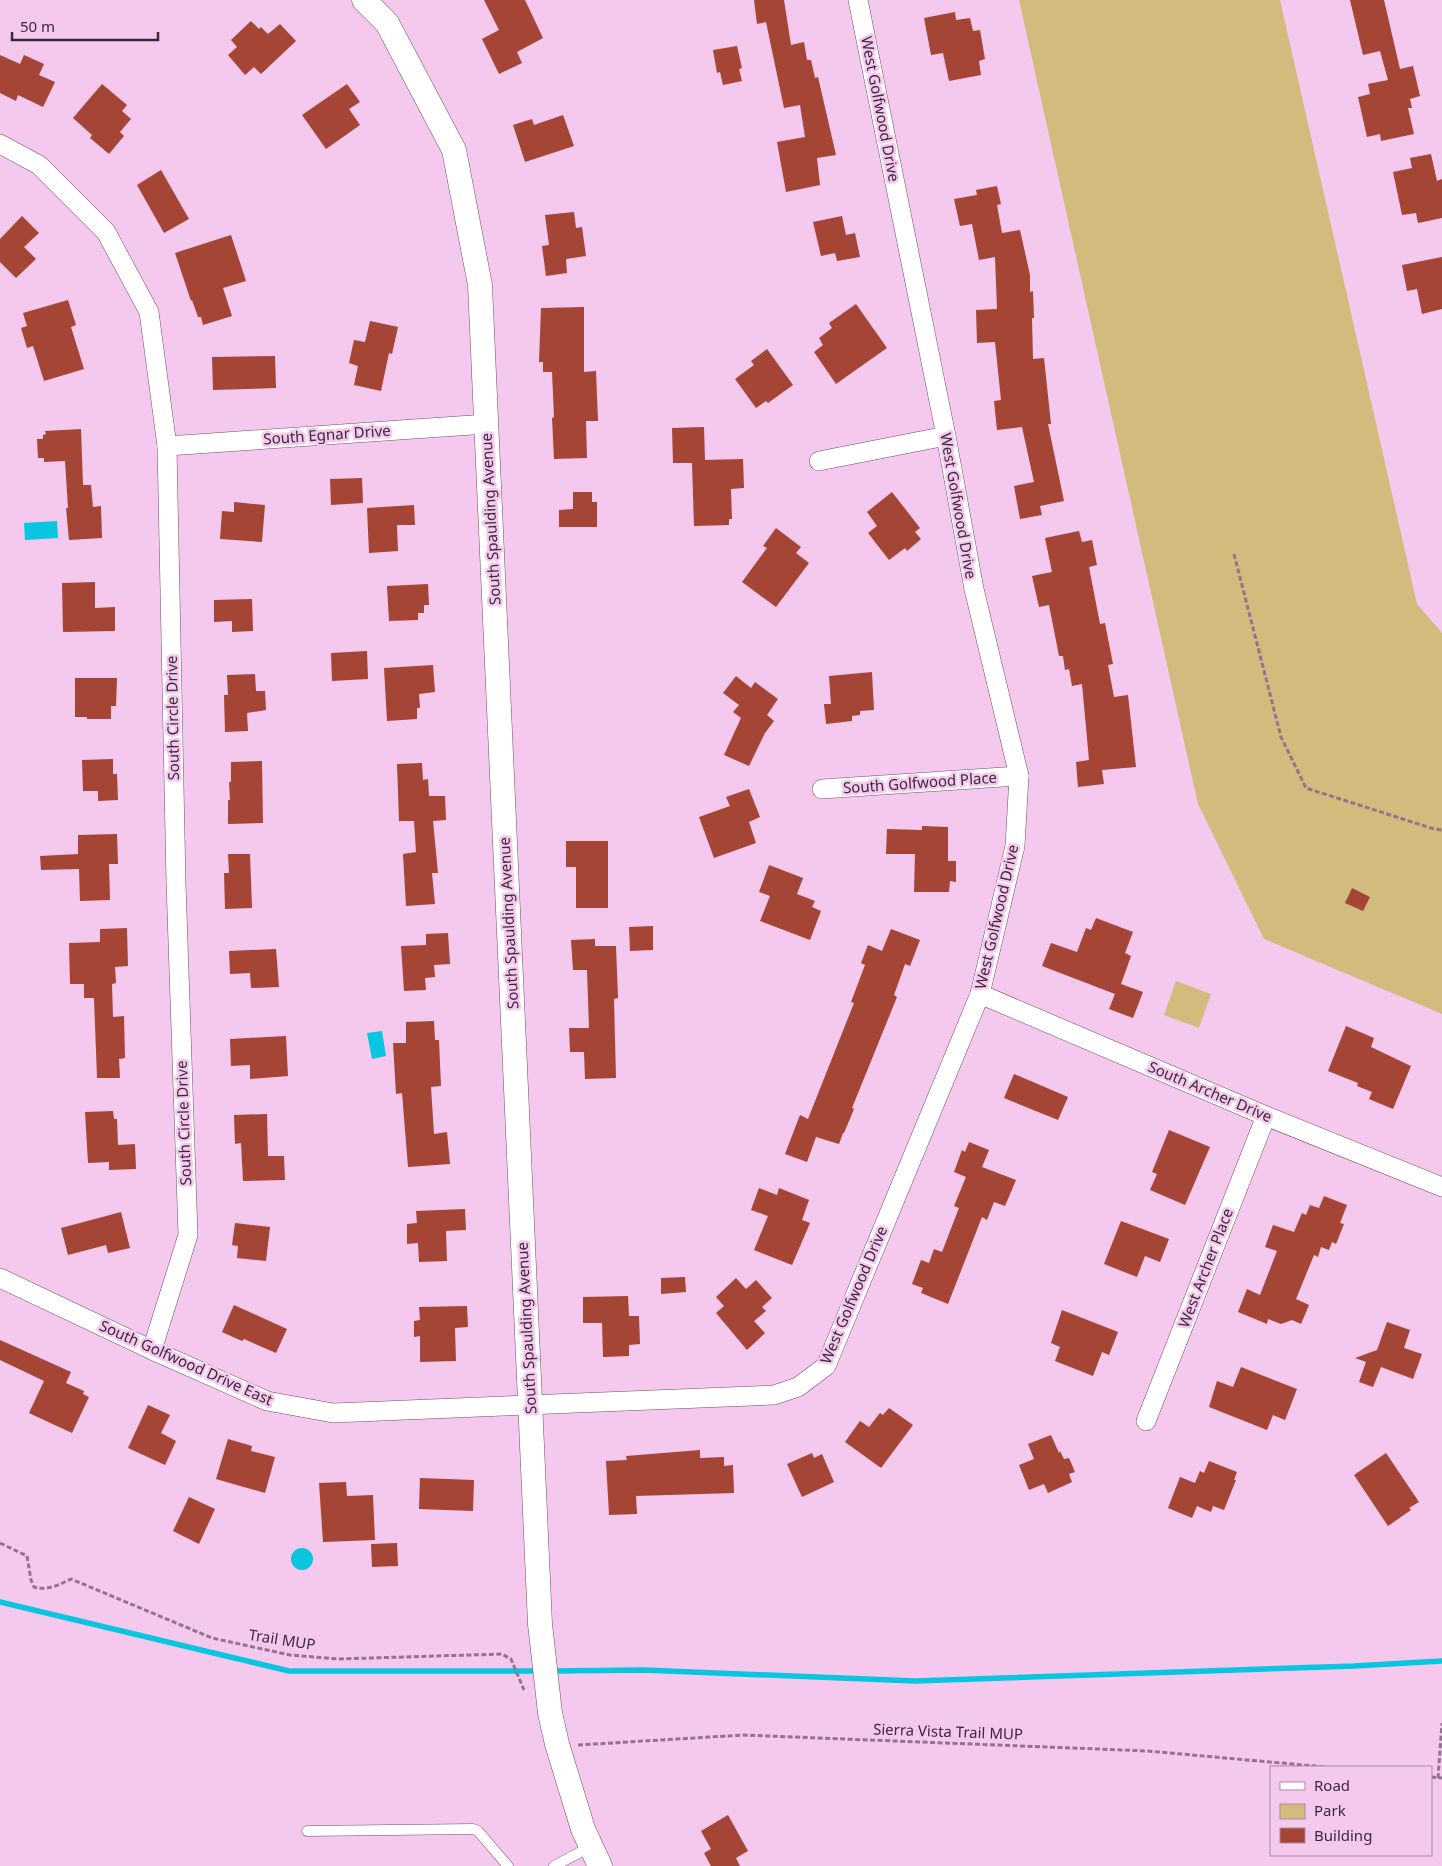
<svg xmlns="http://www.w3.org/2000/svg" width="1442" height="1866" font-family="'Noto Sans',sans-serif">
<rect width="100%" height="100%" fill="#f5c8ee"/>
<g fill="#d1bc7d">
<polygon points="1019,0 1280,0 1417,604 1442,633 1442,1014 1264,939 1198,804"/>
<polygon points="1176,981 1211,994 1199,1028 1164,1015"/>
</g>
<g fill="#08c5e0">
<polygon points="57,521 58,538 25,540 24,523"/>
<polygon points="382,1031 386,1056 372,1059 367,1033"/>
<circle cx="302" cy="1559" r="11"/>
</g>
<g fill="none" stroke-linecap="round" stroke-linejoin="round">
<g stroke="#08c5e0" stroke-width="5.5">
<polyline points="0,1602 289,1671 540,1671"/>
<polyline points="551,1671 643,1670 915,1681 1354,1666 1442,1661"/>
</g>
</g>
<g fill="#a54535">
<polygon points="484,0 525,0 543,38 517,52 522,63 499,74 482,39 499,30"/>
<polygon points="754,0 784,0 791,45 804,42 807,60 811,60 815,78 818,77 836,155 817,158 820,185 786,192 777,142 805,137 800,105 784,108 766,22 757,24"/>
<polygon points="1350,0 1384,0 1400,69 1413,66 1420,96 1410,99 1412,108 1408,108 1414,134 1381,141 1380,134 1367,137 1358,97 1370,94 1368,84 1388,80 1380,51 1363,55"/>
<polygon points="955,12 956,20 970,18 973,31 980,30 985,59 979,61 981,75 949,81 943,53 931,55 924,18"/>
<polygon points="251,21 259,29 261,27 268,34 280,24 296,41 261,74 254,67 245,75 228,55 237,47 231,40"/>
<polygon points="737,46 742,68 739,69 742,81 723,85 720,72 717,73 713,50"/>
<polygon points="0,55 20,64 24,55 44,64 39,75 55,82 43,107 18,95 16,101 0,93"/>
<polygon points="102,84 127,105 122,111 131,119 120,132 124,136 109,154 90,138 92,135 73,118"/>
<polygon points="347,84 360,102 349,109 360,125 326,149 302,115"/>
<polygon points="563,115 574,146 525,162 513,125 532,119 534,125"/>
<polygon points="1431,154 1437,181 1442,179 1442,218 1418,223 1416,213 1402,215 1393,172 1412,168 1410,158"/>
<polygon points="161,170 189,219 164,233 137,185"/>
<polygon points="997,186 1001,204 997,205 1002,233 1020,230 1030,275 1030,292 1033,291 1034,318 1032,318 1033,359 1044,358 1051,424 1048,424 1064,501 1040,506 1042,515 1020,519 1014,486 1034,482 1022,427 997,430 994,401 1001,400 995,342 977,343 976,310 997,309 995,257 979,260 972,224 960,226 954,199 977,195 976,190"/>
<polygon points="574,212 576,228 582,227 586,256 566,259 567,273 546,276 542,246 549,245 545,215"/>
<polygon points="22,216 39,233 24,247 36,259 16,278 0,262 0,239"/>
<polygon points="842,216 846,235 855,233 860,257 837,261 835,253 821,256 813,222"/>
<polygon points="231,235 246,281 223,288 232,316 203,325 201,317 198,317 192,300 191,301 175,253"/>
<polygon points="1442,257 1442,309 1422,314 1417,289 1407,291 1402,265"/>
<polygon points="68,300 76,325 71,327 84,369 44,381 33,346 27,348 21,328 27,326 23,313"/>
<polygon points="856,304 887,348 836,384 814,352 823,345 819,338 832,328 829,323"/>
<polygon points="584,307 584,372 596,371 598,421 586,421 587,458 554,459 552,418 554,417 552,372 543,372 543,362 539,362 541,308"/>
<polygon points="370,321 398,327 392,354 389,353 381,391 354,385 358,366 349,363 354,340 365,342"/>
<polygon points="767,349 793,385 768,403 766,401 756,408 735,379 754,365 751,361"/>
<polygon points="275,356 276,388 213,390 212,357"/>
<polygon points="704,427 705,460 743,459 744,488 731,489 732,519 729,519 729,525 694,526 692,463 673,463 672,428"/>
<polygon points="81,429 83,485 91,485 93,507 101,506 102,538 69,540 66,508 68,508 65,461 44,462 44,458 38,458 37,439 43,439 43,435 46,434 45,431"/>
<polygon points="362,478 363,503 331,505 330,479"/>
<polygon points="573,492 592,492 592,502 597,502 597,527 559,527 559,510 573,509"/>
<polygon points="892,492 920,528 915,532 921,539 907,551 905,548 889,560 868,533 877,526 867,512"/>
<polygon points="234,502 265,505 262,542 220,539 222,511 234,512"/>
<polygon points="414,505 415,525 397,525 398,551 369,553 367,508"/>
<polygon points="776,528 801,547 796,553 809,563 776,607 742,582 767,548 763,546"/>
<polygon points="1079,531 1082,542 1092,540 1097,565 1089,567 1100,624 1105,623 1113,664 1108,665 1114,697 1128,695 1136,767 1102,770 1104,784 1078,787 1076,762 1089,760 1082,684 1072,686 1069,669 1065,670 1063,656 1059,656 1049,605 1039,607 1032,576 1052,572 1045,538"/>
<polygon points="95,582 95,608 115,607 115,631 63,632 62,583"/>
<polygon points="428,584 429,605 424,605 424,613 418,613 418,620 389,621 387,586"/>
<polygon points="252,599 253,631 232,632 232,621 214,622 214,600"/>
<polygon points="367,651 368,679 332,681 331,653"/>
<polygon points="433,665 435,692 419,694 420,708 417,708 417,719 387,721 384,668"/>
<polygon points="872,672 874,710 860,711 860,715 852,716 852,721 826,724 824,704 831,704 829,676"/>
<polygon points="255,674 256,691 265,691 266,710 247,713 248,731 225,732 224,695 228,695 227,675"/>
<polygon points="736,676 751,688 755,682 778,699 767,715 774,721 765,733 749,766 724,755 741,718 733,712 739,705 723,693"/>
<polygon points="75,678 117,678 116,706 111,706 111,719 87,719 87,717 75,717"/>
<polygon points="113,759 113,774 117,774 118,800 98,801 98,791 83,791 82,760"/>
<polygon points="262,761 263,823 228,824 228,800 230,800 229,782 231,782 231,762"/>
<polygon points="422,763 423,780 428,779 429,796 445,796 446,820 433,821 438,873 432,873 435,904 406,906 403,854 416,852 414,821 399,821 397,764"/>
<polygon points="749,789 760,817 749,822 756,843 714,858 699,817 730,806 726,797"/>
<polygon points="922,826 948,827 948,861 956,861 956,882 950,881 949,892 914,892 915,854 886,854 887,829 922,830"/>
<polygon points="117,834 118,864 109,864 110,900 80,901 79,869 41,870 40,856 78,854 78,835"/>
<polygon points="566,841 608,841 608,908 576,908 576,867 566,867"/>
<polygon points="228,854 250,854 252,908 225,909 224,873 229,873"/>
<polygon points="769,865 803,878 797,894 815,901 812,907 821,911 810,940 760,921 770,896 759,892"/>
<polygon points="1352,888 1370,897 1363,911 1345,903"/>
<polygon points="1096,918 1133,932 1125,953 1131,956 1121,984 1143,992 1133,1018 1109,1009 1115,994 1042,966 1051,943 1077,952 1086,928 1091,930"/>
<polygon points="653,926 653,950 630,951 629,927"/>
<polygon points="127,928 128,966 115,967 116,983 112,984 113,1017 124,1016 125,1058 119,1059 120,1078 97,1078 94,998 84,998 84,984 70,984 69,943 100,942 100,929"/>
<polygon points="891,929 920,940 910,966 905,964 894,995 897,997 852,1108 854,1109 844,1133 843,1133 839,1144 816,1137 807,1162 785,1154 800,1115 808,1119 854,1003 851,1002 865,965 861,963 868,945 882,951"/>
<polygon points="448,933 450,964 434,965 435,977 425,978 426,990 404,991 401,946 426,945 426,934"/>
<polygon points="595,939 595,946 616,946 618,998 614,999 616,1078 585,1079 584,1052 570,1052 569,1028 589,1028 587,970 573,970 571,940"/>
<polygon points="276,949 279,987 251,988 250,973 230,974 229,951"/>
<polygon points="434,1021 435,1040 439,1040 441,1086 431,1087 434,1134 447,1132 450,1164 408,1167 402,1093 396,1094 393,1043 406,1043 406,1022"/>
<polygon points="1346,1026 1374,1038 1371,1047 1411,1066 1393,1109 1369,1099 1372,1092 1357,1086 1358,1083 1328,1071"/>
<polygon points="286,1036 288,1076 250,1079 250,1065 231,1066 230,1039"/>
<polygon points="1014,1074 1068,1097 1058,1120 1004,1098"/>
<polygon points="113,1111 114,1119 117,1119 118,1145 135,1144 136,1169 109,1170 109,1162 88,1163 85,1112"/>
<polygon points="267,1114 268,1156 284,1156 285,1180 243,1181 241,1143 235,1144 234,1115"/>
<polygon points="1169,1130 1210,1147 1185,1205 1150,1190 1157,1174 1152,1172"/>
<polygon points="969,1142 989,1150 982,1167 1016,1180 1005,1206 994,1202 987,1220 982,1217 948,1304 921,1293 923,1288 912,1284 921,1260 929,1263 934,1249 942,1252 959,1208 954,1206 966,1177 954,1172 962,1150 965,1152"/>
<polygon points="759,1188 777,1195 779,1188 809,1200 802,1220 810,1223 792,1265 754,1250 768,1216 751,1210"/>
<polygon points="1324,1196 1347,1205 1340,1223 1344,1224 1336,1244 1332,1242 1329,1250 1321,1247 1318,1257 1314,1255 1296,1299 1309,1305 1301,1324 1292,1320 1281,1324 1268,1319 1267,1324 1238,1312 1247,1289 1260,1295 1277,1251 1265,1247 1273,1225 1294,1232 1302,1213 1306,1215 1310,1205 1319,1208"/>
<polygon points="465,1209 466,1230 446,1231 447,1261 419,1262 418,1243 407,1244 407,1224 417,1223 416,1211"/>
<polygon points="121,1212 130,1248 108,1253 106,1245 68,1255 61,1228"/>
<polygon points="1121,1221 1169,1239 1160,1262 1145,1256 1137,1277 1104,1264"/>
<polygon points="235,1223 270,1227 266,1261 237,1258 238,1246 232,1245"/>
<polygon points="685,1277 686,1292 661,1294 661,1278"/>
<polygon points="736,1278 746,1289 756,1280 772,1298 762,1307 766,1311 754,1321 765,1333 747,1350 716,1313 724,1306 716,1297"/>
<polygon points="628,1296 629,1316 639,1316 640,1344 629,1345 629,1356 603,1357 602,1323 583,1323 583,1297"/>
<polygon points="234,1305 287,1329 276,1353 244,1339 242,1341 222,1332"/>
<polygon points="467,1306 468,1327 455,1328 456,1361 420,1362 420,1336 414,1337 414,1321 420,1320 419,1307"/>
<polygon points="1062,1310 1118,1332 1109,1355 1102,1352 1093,1376 1055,1361 1060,1347 1051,1343"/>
<polygon points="1387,1322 1410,1330 1404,1348 1422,1354 1413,1379 1381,1367 1373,1387 1359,1382 1366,1362 1355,1358 1377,1350"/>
<polygon points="0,1340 71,1372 66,1383 84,1391 83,1394 89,1397 72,1433 29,1413 44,1381 0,1360"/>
<polygon points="1241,1367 1297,1389 1285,1420 1273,1415 1267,1430 1209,1407 1217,1381 1233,1387"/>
<polygon points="148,1405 170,1415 161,1433 176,1441 165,1465 128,1448"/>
<polygon points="889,1408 913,1425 881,1468 845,1442 860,1421 869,1427 880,1413 883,1415"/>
<polygon points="1051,1435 1059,1453 1060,1451 1064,1459 1069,1458 1075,1472 1069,1474 1072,1482 1048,1493 1044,1484 1029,1490 1019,1465 1034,1459 1028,1444"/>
<polygon points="228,1439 252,1446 251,1451 275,1457 265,1493 216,1479"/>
<polygon points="700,1450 700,1458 724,1457 724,1466 733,1465 734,1493 636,1496 637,1514 609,1515 606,1461 627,1460 626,1456"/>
<polygon points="812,1453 814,1458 822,1454 834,1482 802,1497 787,1464"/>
<polygon points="1386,1453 1419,1502 1409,1508 1411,1510 1388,1526 1354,1475"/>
<polygon points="1209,1461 1237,1472 1234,1480 1236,1480 1224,1510 1213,1506 1211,1512 1197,1506 1192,1518 1168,1508 1180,1477 1195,1483 1200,1471 1204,1473"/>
<polygon points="420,1478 474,1480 473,1511 419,1509"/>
<polygon points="346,1482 347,1496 373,1495 375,1540 323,1542 319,1483"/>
<polygon points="189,1497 215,1509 199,1544 173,1531"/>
<polygon points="397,1543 398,1566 372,1567 371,1544"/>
<polygon points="728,1815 748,1851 736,1858 740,1866 711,1866 704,1853 711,1849 701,1831"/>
</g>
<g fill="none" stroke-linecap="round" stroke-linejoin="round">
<g stroke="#724c6d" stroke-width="11">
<g id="service">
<polyline points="307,1831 473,1829 478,1831 508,1866"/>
<polyline points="554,1866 590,1847"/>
</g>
</g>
<g stroke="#724c6d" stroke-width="20">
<g id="minor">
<polyline points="0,144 39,165 106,232 149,312 167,446 176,883 188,1235 152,1350"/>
<polyline points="167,446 487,424"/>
<polyline points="819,461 946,436"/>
<polyline points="822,789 1019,776"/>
<polyline points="980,994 1266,1116 1442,1187"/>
<polyline points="0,1278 152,1350 267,1401 333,1413 774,1395 798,1387 826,1366 980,994 1015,846 1019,776 974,589 946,436 858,0"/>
<polyline points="1146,1421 1266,1116"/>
</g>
</g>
<g stroke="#724c6d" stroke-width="25">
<polyline id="tertiary" points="364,0 387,23 454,150 480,285 540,1624 550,1713 557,1744 583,1829 600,1866"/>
</g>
<g stroke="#92748d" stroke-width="3" stroke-dasharray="5 2.5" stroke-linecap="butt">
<polyline points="1234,554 1281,737 1306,788 1434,829 1442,830"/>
<path d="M0,1543L27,1556L31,1580L34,1587C48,1591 58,1585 71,1579L212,1638L290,1655L338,1659L502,1654L511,1659L524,1690"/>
<polyline points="578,1745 743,1735 1148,1751 1325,1767"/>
<polyline points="1431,1777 1442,1778"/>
<polyline points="1438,1778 1442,1723"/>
</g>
<use href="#service" stroke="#fff" stroke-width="10"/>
<use href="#minor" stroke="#fff" stroke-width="19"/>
<use href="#tertiary" stroke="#fff" stroke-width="24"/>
</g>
<g text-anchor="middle" stroke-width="5" stroke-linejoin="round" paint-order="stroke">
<g font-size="15" fill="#3b2a38" stroke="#f5c8ee">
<text transform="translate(880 109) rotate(79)" y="5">West Golfwood Drive</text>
<text transform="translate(327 435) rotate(-4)" y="5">South Egnar Drive</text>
<text transform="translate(958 506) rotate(80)" y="5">West Golfwood Drive</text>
<text transform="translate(491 519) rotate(-93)" y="5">South Spaulding Avenue</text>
<text transform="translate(173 718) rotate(-91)" y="5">South Circle Drive</text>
<text transform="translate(920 783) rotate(-4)" y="5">South Golfwood Place</text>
<text transform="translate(997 917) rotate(-77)" y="5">West Golfwood Drive</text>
<text transform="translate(509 923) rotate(-93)" y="5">South Spaulding Avenue</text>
<text transform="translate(1210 1092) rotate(23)" y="5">South Archer Drive</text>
<text transform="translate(184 1123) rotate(-92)" y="5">South Circle Drive</text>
<text transform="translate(1206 1268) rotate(-69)" y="5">West Archer Place</text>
<text transform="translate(854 1295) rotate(-67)" y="5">West Golfwood Drive</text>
<text transform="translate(527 1328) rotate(-93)" y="5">South Spaulding Avenue</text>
<text transform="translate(186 1363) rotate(24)" y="5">South Golfwood Drive East</text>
<text transform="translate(282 1640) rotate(9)" y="5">Trail MUP</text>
<text transform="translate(948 1732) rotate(2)" y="5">Sierra Vista Trail MUP</text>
</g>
</g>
<rect x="1270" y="1766" width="162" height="90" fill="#f5c8ee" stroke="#ab89a5"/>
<rect x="1280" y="1782" width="25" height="8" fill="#ffffff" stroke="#ab89a5"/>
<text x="1314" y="1791" font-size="15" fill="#3b2a38">Road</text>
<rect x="1280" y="1804" width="25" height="15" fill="#d1bc7d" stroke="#ab89a5"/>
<text x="1314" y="1816" font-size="15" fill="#3b2a38">Park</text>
<rect x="1280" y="1828" width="25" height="15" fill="#a54535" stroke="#ab89a5"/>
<text x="1314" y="1841" font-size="15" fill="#3b2a38">Building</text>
<path d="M12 32v8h146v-8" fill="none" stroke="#3b2a38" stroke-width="2.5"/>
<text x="20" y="32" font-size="15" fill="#3b2a38" stroke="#f5c8ee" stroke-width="4" paint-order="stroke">50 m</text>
</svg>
